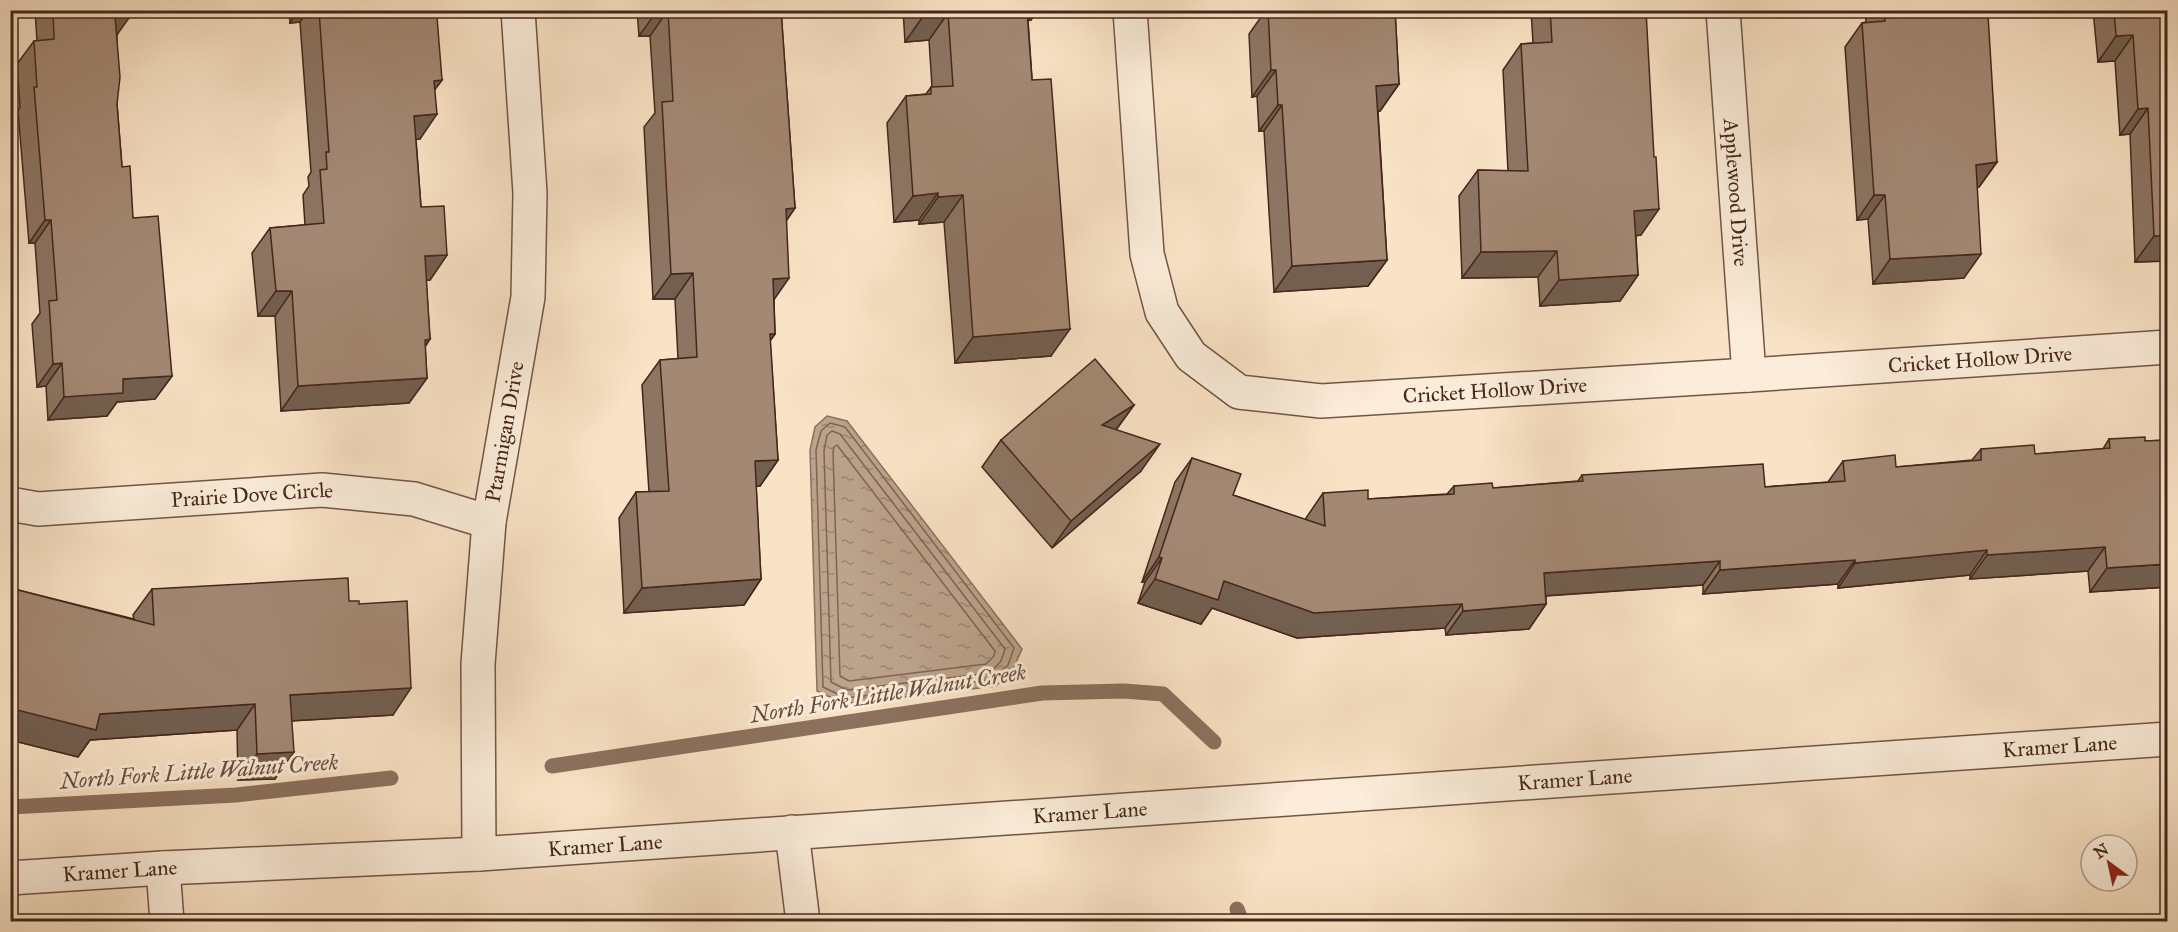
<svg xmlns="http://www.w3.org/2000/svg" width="2178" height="932" font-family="'IM FELL Great Primer',serif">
<defs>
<pattern id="water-ripples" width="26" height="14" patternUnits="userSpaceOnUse" patternTransform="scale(1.5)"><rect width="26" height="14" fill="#bca38c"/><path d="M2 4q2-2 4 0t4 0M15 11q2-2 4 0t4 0" fill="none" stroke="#9b8572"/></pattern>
</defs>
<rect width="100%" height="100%" fill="#f9e3c6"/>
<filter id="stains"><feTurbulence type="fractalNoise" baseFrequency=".00333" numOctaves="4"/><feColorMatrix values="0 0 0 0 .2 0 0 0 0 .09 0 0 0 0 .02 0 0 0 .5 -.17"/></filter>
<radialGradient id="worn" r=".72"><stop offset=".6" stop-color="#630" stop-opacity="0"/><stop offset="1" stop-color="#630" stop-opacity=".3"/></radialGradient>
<polygon fill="url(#water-ripples)" stroke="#8c715e" stroke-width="1.5" points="827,416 847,421 1022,649 1013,669 996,686 845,704 817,691 810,450 815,427"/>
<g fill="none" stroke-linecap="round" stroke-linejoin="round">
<g stroke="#806453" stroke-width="1.5">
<polygon points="830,423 845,427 1014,648 1008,665 993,680 846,698 823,687 816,450 821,431"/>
<polygon points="832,431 840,434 1005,649 1001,661 990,673 847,690 831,682 824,451 827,435"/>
<polygon points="837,445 995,651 994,656 986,664 849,681 840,676 833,452 834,447"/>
</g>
<g stroke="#8c715e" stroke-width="15">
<polyline points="552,766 1042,693 1124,691 1163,694 1214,742"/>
<polyline points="10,807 236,795 391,778"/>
<polyline points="1237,909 1242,922"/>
</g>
<g stroke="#725545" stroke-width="36">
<g id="minor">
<path id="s1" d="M1130,10L1147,254L1162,312L1191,356L1239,392L1321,401L1749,375L2168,347"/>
<path id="s2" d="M1723,10L1749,375"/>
<path id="s3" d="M10,504L38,509L322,490L414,499L489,522"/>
<polyline points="792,832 803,922"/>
<path id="s4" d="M479,854L478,664L489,522L528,297L530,193L518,10"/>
<polyline points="163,868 167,922"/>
</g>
</g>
<g stroke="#725545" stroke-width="36">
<g id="tertiary">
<path id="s5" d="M10,878L163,868L479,854L2168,739"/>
</g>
</g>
<use href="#minor" stroke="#fbedda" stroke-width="33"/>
<use href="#tertiary" stroke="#fbedda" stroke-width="33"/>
</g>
<g fill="#8c7563" stroke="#45261a" stroke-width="1.5">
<polygon points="35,10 130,10 117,35 117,104 122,167 133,218 172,376 155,399 117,402 107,416 48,420 46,386 37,387 32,324 40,313 35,243 29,243 18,111 20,107 17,64 34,41 37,41"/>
<polygon points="289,10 426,10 426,18 442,80 435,89 420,139 416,139 421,207 447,255 430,280 426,280 430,339 425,347 427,378 409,403 281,411 275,316 258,316 252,253 270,228 305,225 303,195 309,186 308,177 311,172 300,22 290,23"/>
<polygon points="637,10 781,10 795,208 786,221 774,300 775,334 770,341 778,460 760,486 756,486 761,579 744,605 624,613 619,518 636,492 649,492 642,385 660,360 678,359 675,299 653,299 644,127 655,113 650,36 639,36"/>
<polygon points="903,10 1037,10 1031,20 1028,20 1051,356 955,363 944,222 919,224 919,220 894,222 887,123 906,96 926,94 931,87 932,87 929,40 905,42"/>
<polygon points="1266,10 1395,10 1399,84 1380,111 1378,111 1387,260 1368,286 1274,292 1264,131 1259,131 1257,96 1252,97 1249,34"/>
<polygon points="1531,10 1646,10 1641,235 1636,236 1638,275 1620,301 1540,306 1538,277 1462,278 1459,196 1478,170 1508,171 1503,70 1521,44 1533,43"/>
<polygon points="1865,10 1964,10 1964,16 1997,162 1979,187 1977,187 1964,278 1873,284 1868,219 1857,220 1845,47 1862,23 1866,22"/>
<polygon points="2093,10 2168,10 2168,261 2135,262 2130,134 2120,135 2115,61 2098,62"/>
<polygon points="1134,405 1116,430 1141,471 1052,548 982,467 1001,440"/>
<polygon points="2109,439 2145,441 2168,440 2168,587 2090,592 2088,571 1970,579 1970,575 1838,588 1838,584 1703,594 1703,585 1546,596 1546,604 1529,629 1446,635 1445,628 1297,638 1212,608 1201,624 1138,603 1145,582 1142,582 1175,482 1192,458 1233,495 1306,520 1306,518 1323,493 1368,499 1447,494 1454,486 1493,488 1578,481 1582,475 1765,487 1828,482 1843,461 1896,467 1972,460 1981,449 2035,454 2103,449"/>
<polygon points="14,589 134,619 133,615 152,589 349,601 359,604 393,715 291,721 275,779 238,780 237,730 90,740 78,757 10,740 10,595"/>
</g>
<g fill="#725f50" stroke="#45261a" stroke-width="1.5">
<polygon points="298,10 308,10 300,22 290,23"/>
<polygon points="668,10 650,36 639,36 657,11"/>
<polygon points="1015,10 1037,10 1031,20 1007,22"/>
<polygon points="948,13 929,40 905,42 924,15"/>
<polygon points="131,15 114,39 115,16"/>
<polygon points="2133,35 2115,61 2098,62 2116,36"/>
<polygon points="1271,70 1276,70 1257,96 1252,97"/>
<polygon points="442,80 424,104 434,81"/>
<polygon points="1399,84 1380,111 1358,112 1376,86"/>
<polygon points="1278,105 1282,105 1264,131 1259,131"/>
<polygon points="2148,108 2130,134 2120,135 2138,109"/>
<polygon points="437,114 420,139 397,141 414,116"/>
<polygon points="1997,162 1979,187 1959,189 1976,165"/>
<polygon points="938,193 919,220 894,222 913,196"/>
<polygon points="963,195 944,222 919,224 938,197"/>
<polygon points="1874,195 1885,195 1868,219 1857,220"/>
<polygon points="795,208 777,234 786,209"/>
<polygon points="1659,209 1641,235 1616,237 1634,211"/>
<polygon points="45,220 51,220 35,243 29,243"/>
<polygon points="2154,236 2168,236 2168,261 2135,262"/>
<polygon points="1557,251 1538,277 1462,278 1481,252"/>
<polygon points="1981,254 1964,278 1873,284 1890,259"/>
<polygon points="447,255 430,280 408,281 425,256"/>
<polygon points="1387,260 1368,286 1274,292 1292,266"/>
<polygon points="693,273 675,299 653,299 671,274"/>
<polygon points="1638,275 1620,301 1540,306 1559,280"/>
<polygon points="789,278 771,304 773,279"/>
<polygon points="276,291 292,291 275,316 258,316"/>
<polygon points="1070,329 1051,356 955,363 973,337"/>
<polygon points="770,334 775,334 757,359"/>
<polygon points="430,339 412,364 425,340"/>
<polygon points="62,363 46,386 37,387 53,364"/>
<polygon points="172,376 155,399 117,402 107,416 48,420 64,397 123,379"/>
<polygon points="427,378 409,403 281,411 298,386"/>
<polygon points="1134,405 1115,431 1102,425"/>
<polygon points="1160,444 1141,471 1052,548 1071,521"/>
<polygon points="778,460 760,486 737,486 755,461"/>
<polygon points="2105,547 2088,571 1970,579 1987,555"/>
<polygon points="1987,550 1970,575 1838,588 1855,563"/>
<polygon points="1159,557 1162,558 1145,582 1142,582"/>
<polygon points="1855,560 1838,584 1703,594 1720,570"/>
<polygon points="1720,561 1703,585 1527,597 1544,573"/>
<polygon points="2168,564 2168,587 2090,592 2107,568"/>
<polygon points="761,579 744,605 624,613 642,588"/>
<polygon points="1155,579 1224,581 1462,604 1445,628 1297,638 1212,608 1201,624 1138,603"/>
<polygon points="1546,604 1529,629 1446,635 1463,611"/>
<polygon points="10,685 18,687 10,697"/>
<polygon points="411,688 393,715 271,722 290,695"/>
<polygon points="255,704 237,730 90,740 78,757 10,740 10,712 13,709 100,714"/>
<polygon points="294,752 275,779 238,780 257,754"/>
</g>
<g fill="#a38873" stroke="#45261a" stroke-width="1.5">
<polygon points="53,10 130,10 131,15 115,16 120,77 117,104 122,167 130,166 133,218 158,216 172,376 123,379 123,393 64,397 62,363 53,364 49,301 57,300 51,220 45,220 34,87 37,87 34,41 54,39"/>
<polygon points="319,10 426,10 426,18 437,17 442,80 434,81 437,114 414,116 421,207 444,206 447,255 425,256 430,339 425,340 427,378 298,386 292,291 276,291 270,228 324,223 320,170 327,169 326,152 329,152"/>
<polygon points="668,10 781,10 795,208 786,209 789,278 773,279 775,334 770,334 778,460 755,461 761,579 642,588 636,492 669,491 660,360 697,357 693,273 671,274 662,102 673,101"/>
<polygon points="923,10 1027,10 1032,80 1051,79 1070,329 973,337 963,195 938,197 938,193 913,196 906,96 931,94 931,87 953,86 948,13 924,15"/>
<polygon points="1268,10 1395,10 1399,84 1376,86 1387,260 1292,266 1282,105 1278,105 1276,70 1271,70"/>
<polygon points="1550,10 1646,10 1654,157 1656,157 1659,209 1634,211 1638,275 1559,280 1557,251 1481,252 1478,170 1528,171 1521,44 1552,42"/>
<polygon points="1884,10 1964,10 1964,16 1988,15 1997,162 1976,165 1981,254 1890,259 1885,195 1874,195 1862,23 1885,21"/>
<polygon points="2114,10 2168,10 2168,236 2154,236 2148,108 2138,109 2133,35 2116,36"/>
<polygon points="1095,359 1134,405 1102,425 1160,444 1071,521 1001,440"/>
<polygon points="2145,437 2145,441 2168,440 2168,564 2107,568 2105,547 1987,555 1987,550 1855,563 1855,560 1720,570 1720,561 1544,573 1546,604 1463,611 1462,604 1314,613 1224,581 1218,600 1155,579 1162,558 1159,557 1192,458 1241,474 1233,495 1325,526 1323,493 1368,490 1368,499 1454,494 1454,486 1492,483 1493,488 1583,481 1582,475 1763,464 1765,487 1845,481 1843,461 1895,455 1896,467 1981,460 1981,449 2034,445 2035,454 2110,448 2109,439"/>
<polygon points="348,578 349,601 359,601 359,604 407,601 411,688 290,695 294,752 257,754 255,704 100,714 96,730 13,709 18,687 10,685 10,605 14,589 154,625 152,589"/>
<polygon points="2163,919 2163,921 2129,921"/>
</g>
<g text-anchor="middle" stroke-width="6" stroke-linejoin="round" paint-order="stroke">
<g font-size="21" fill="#45261a" stroke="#fbedda">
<text dy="7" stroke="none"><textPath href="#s2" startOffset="183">Applewood Drive</textPath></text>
<text dy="7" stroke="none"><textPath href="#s1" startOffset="1160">Cricket Hollow Drive</textPath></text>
<text dy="7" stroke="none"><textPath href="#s1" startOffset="674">Cricket Hollow Drive</textPath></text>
<text dy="7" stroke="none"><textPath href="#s4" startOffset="424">Ptarmigan Drive</textPath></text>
<text dy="7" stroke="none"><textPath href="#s3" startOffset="243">Prairie Dove Circle</textPath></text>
<text dy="7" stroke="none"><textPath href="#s5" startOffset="2054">Kramer Lane</textPath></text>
<text dy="7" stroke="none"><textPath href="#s5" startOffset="1568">Kramer Lane</textPath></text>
<text dy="7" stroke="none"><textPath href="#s5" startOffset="1082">Kramer Lane</textPath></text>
<text dy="7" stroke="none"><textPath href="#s5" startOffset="596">Kramer Lane</textPath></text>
<text dy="7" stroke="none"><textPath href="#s5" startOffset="110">Kramer Lane</textPath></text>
</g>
<g font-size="22" font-style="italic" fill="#694c3c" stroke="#fbedda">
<text transform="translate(888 693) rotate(-9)" y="8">North Fork Little Walnut Creek</text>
<text transform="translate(199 771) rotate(-4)" y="8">North Fork Little Walnut Creek</text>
</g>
</g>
<rect width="2178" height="932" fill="none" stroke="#f9e3c6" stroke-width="36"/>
<rect x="12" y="12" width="2154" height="908" fill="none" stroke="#45261a" stroke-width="3"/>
<rect x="18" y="18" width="2142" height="896" fill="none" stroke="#45261a" stroke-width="1.5"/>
<g transform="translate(2109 863) rotate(327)"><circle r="28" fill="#fbedda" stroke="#b29d8d" stroke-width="1.5"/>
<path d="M0-4.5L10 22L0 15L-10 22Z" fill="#8f2418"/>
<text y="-9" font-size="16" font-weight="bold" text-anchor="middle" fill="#45261a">N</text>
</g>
<rect width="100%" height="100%" filter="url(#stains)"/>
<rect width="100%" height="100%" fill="url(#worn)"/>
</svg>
